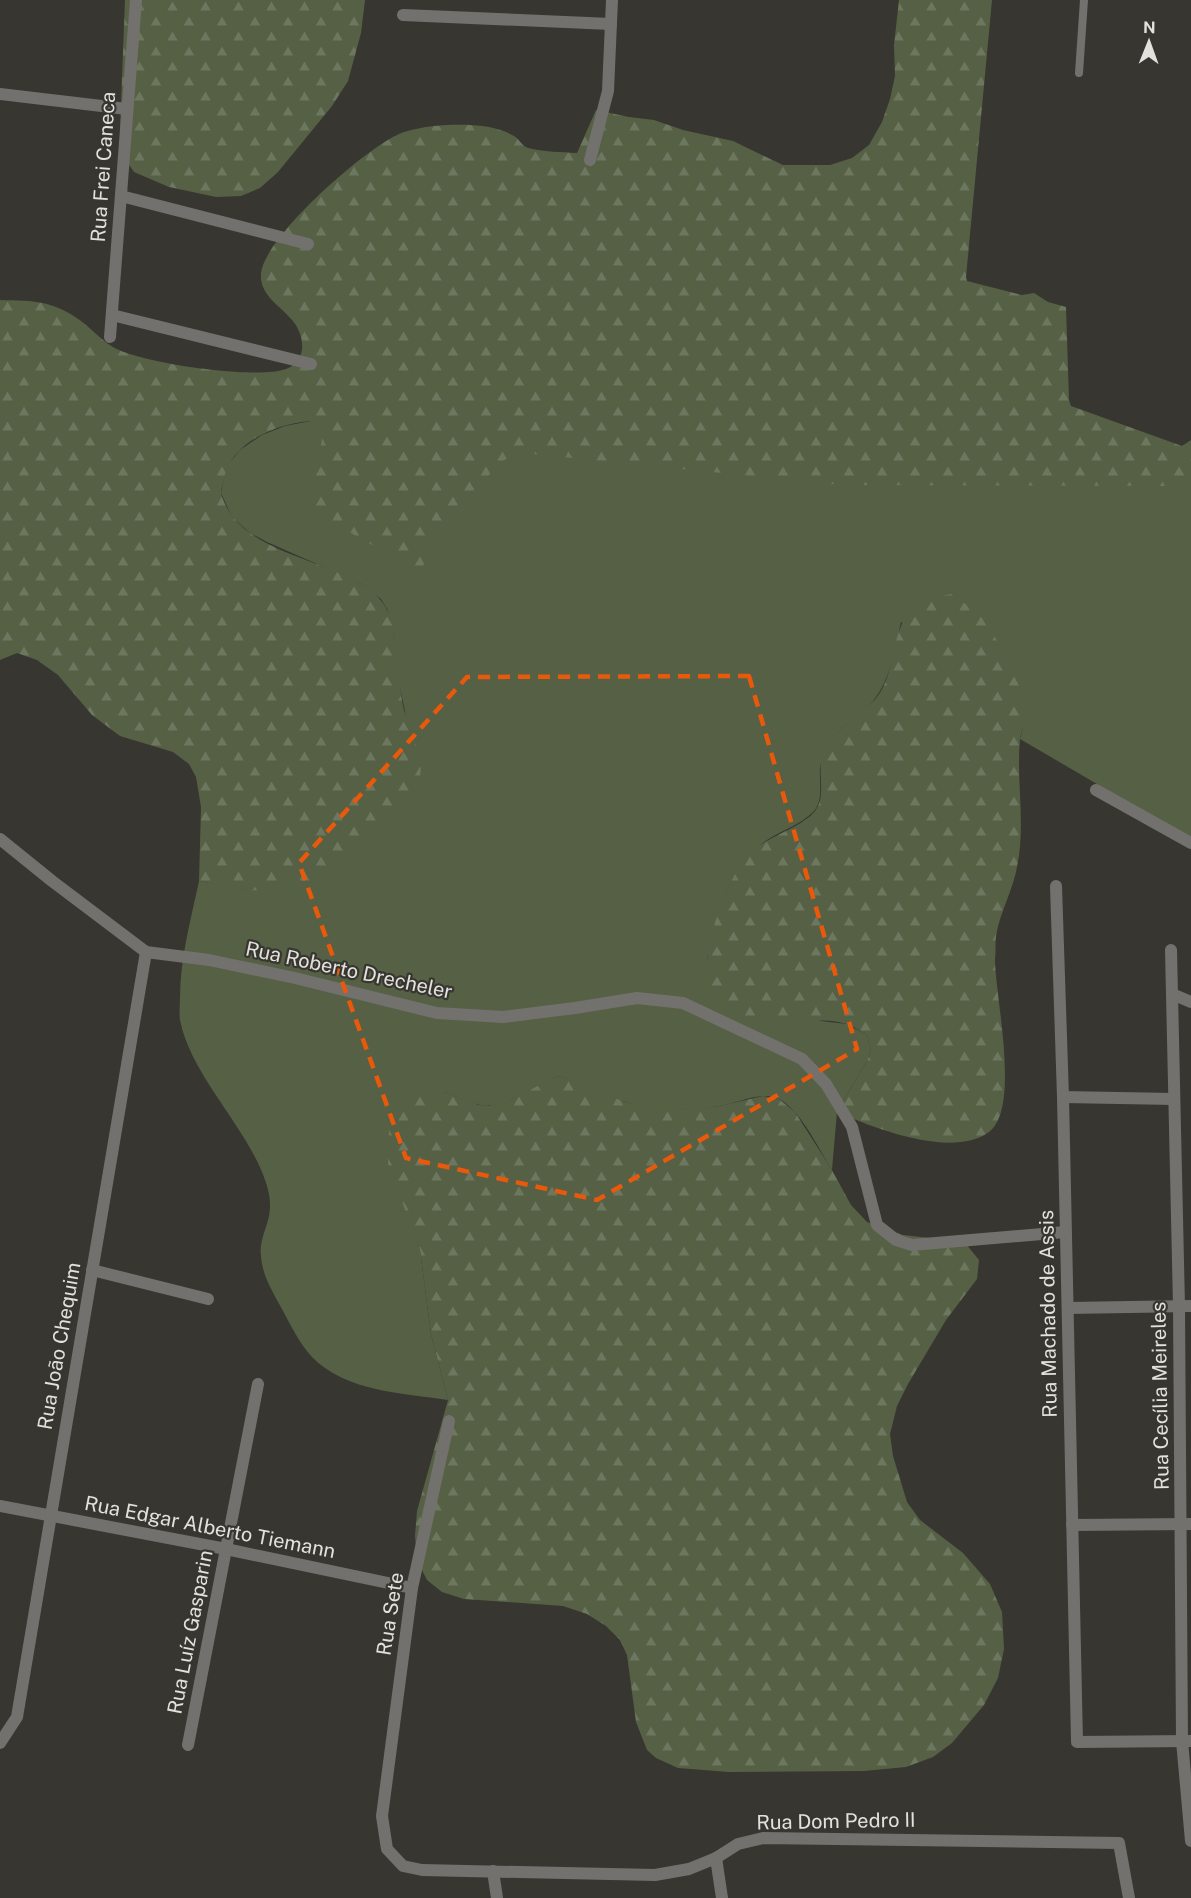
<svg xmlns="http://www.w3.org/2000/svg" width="1191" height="1898" font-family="'Public Sans',sans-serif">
<defs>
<pattern id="forest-firs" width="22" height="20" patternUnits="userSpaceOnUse" patternTransform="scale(1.5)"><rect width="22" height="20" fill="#556045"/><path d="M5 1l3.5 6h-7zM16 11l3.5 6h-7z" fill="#6d765f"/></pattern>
</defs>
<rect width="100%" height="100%" fill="#373630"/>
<path fill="#556045" d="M316,420L1191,474V839L1020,739L1027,710L901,622C893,656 890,687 863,712C853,721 839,728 832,739C827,746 821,760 820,768C819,782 824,801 813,812C800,825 782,830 767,840C727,868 718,914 707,959L821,1021L847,1024L867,1035L871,1050L867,1061L837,1112L832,1170C818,1148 803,1114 781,1100C763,1089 737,1104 719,1106C707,1108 695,1109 683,1110C639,1112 599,1093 560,1076C537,1084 505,1110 480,1105C468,1103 455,1096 444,1092L412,1225L420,1250L431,1334L448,1400C403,1393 346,1392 312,1357C300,1344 291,1326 283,1311C274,1294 262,1276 261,1256C259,1242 266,1230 269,1216C272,1200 268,1187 262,1172C242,1123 190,1072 180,1020C179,1013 180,1005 180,998C180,958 191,919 199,881L248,890L276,889L375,824L409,796L405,711L398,679L394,634L387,609L381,599L360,583L267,542L250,533L232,517L221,493L226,467L240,450L262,435L285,426Z"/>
<g fill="url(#forest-firs)">
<polygon points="125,0 365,0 361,33 348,81 332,106 278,172 260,188 241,196 216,197 169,187 134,172 123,156 120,131"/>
<path d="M899,0H992L966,277L967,281L1022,295L1034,293L1048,302L1066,307L1069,400L1071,406L1182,446L1191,440V486L841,485L513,452L430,532L422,573L310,510L325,421C288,418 231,439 224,479C223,483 221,489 221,493C222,499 229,512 233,517C259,551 324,562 360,583C370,589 381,598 386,608C399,632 397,681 404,710C409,729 424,756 420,776C414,801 382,817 366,835C357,845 348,857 338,865C316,884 277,892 248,890C232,889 215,884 199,881L201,807L196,777L189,764L173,752L120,736L92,715L58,675L37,660L17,653L0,660V300C34,301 52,300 81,321C92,329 101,340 113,347C139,363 257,380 286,369C308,361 305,335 292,320C280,305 259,295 261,273C266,235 365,149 399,134C408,130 424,127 434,126C459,124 492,123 514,136C519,139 522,146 528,148C543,152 562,152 577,153L596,110L629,117L654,120L683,130L733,141L783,165H830L852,158L869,145L882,122L890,99L895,76L894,45Z"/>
<path d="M951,594C960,601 972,607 980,615C994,630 1023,689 1027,709C1028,718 1021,730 1020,739C1016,781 1026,825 1017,867C1013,890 1000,912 996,936C995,944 996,952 995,959C995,996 1021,1108 989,1132C952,1159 874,1128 837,1112L867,1061L871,1050L867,1035C861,1032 854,1026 847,1024C809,1012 727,1035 709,988C698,957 727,875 750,853C768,836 801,828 815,811C828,794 815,768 824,749C835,727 867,714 881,691C899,662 889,612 929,599C936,597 943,596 951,594Z"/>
<polygon points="560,1076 625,1102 650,1107 680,1110 720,1106 763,1096 779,1099 795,1112 832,1170 851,1205 867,1222 903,1235 948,1240 966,1244 979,1260 977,1279 946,1320 908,1384 897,1406 890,1434 893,1456 907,1502 920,1520 963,1553 990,1584 1002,1612 1004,1649 998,1678 984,1705 952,1743 933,1757 906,1767 864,1771 729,1772 678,1768 656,1758 647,1750 636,1722 627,1655 620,1640 606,1626 587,1614 563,1606 464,1599 442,1592 427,1580 417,1560 415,1536 417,1511 448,1400 431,1334 420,1250 388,1164 389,1130 400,1109 418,1095 444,1092 478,1105 489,1106 513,1099 549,1080"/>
</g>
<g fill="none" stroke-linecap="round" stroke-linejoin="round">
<polyline stroke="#72716e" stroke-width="8" points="1079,73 1084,0"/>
<g stroke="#72716e" stroke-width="12">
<polyline points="403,15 611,24"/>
<polyline points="0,94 127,109"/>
<polyline points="590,160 608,91 612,0"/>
<polyline points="121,196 308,244"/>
<polyline points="112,315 311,364"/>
<polyline points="110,337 136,0"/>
<polyline points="1096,790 1191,843"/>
<polyline points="0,839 52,881 146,952 209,960 295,978 437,1013 503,1017 575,1008 637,998 683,1003 802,1059 826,1084 852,1127 877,1225 896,1240 912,1245 1065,1232"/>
<polyline points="1056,886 1063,1097 1077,1742 1191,1741"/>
<polyline points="1171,950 1179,1306 1182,1741 1191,1841"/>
<polyline points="1172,994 1191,1002"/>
<polyline points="1063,1097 1174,1099"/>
<polyline points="92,1270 208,1299"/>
<polyline points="1068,1308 1191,1306"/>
<polyline points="449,1421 412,1588 382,1816 387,1849 403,1866 422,1870 655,1875 689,1869 716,1858 738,1844 763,1838 1119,1843 1129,1898"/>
<polyline points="0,1506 226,1549 412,1588"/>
<polyline points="1072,1525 1191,1524"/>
<polyline points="0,1743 17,1717 146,952"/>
<polyline points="188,1745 258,1384"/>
<polyline points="716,1858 722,1898"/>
<polyline points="493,1871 497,1898"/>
</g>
</g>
<path fill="none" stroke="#e8590c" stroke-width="4.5" stroke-dasharray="12 8" stroke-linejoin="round" d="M749,676L857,1049L597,1200L406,1158L299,863L467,677Z"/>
<g text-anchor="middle" stroke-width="4.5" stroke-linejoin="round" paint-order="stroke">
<g font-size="20" fill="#e2e1dd" stroke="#373630">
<text transform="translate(103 167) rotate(-86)" y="7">Rua Frei Caneca</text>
<text transform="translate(349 970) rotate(12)" y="7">Rua Roberto Drecheler</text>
<text transform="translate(1048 1314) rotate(-91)" y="7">Rua Machado de Assis</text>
<text transform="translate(59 1346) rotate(-80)" y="7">Rua João Chequim</text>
<text transform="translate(1160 1396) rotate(-91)" y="7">Rua Cecília Meireles</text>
<text transform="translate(210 1527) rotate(11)" y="7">Rua Edgar Alberto Tiemann</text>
<text transform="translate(390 1614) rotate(-81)" y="7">Rua Sete</text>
<text transform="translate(190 1632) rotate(-79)" y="7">Rua Luíz Gasparin</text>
<text transform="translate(836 1821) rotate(-1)" y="7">Rua Dom Pedro II</text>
</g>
</g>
<g transform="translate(1149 42) rotate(1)" stroke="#373630" stroke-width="4.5" paint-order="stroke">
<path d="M0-4.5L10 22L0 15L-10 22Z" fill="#e2e1dd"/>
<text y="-9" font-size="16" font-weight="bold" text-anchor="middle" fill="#e2e1dd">N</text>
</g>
</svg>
